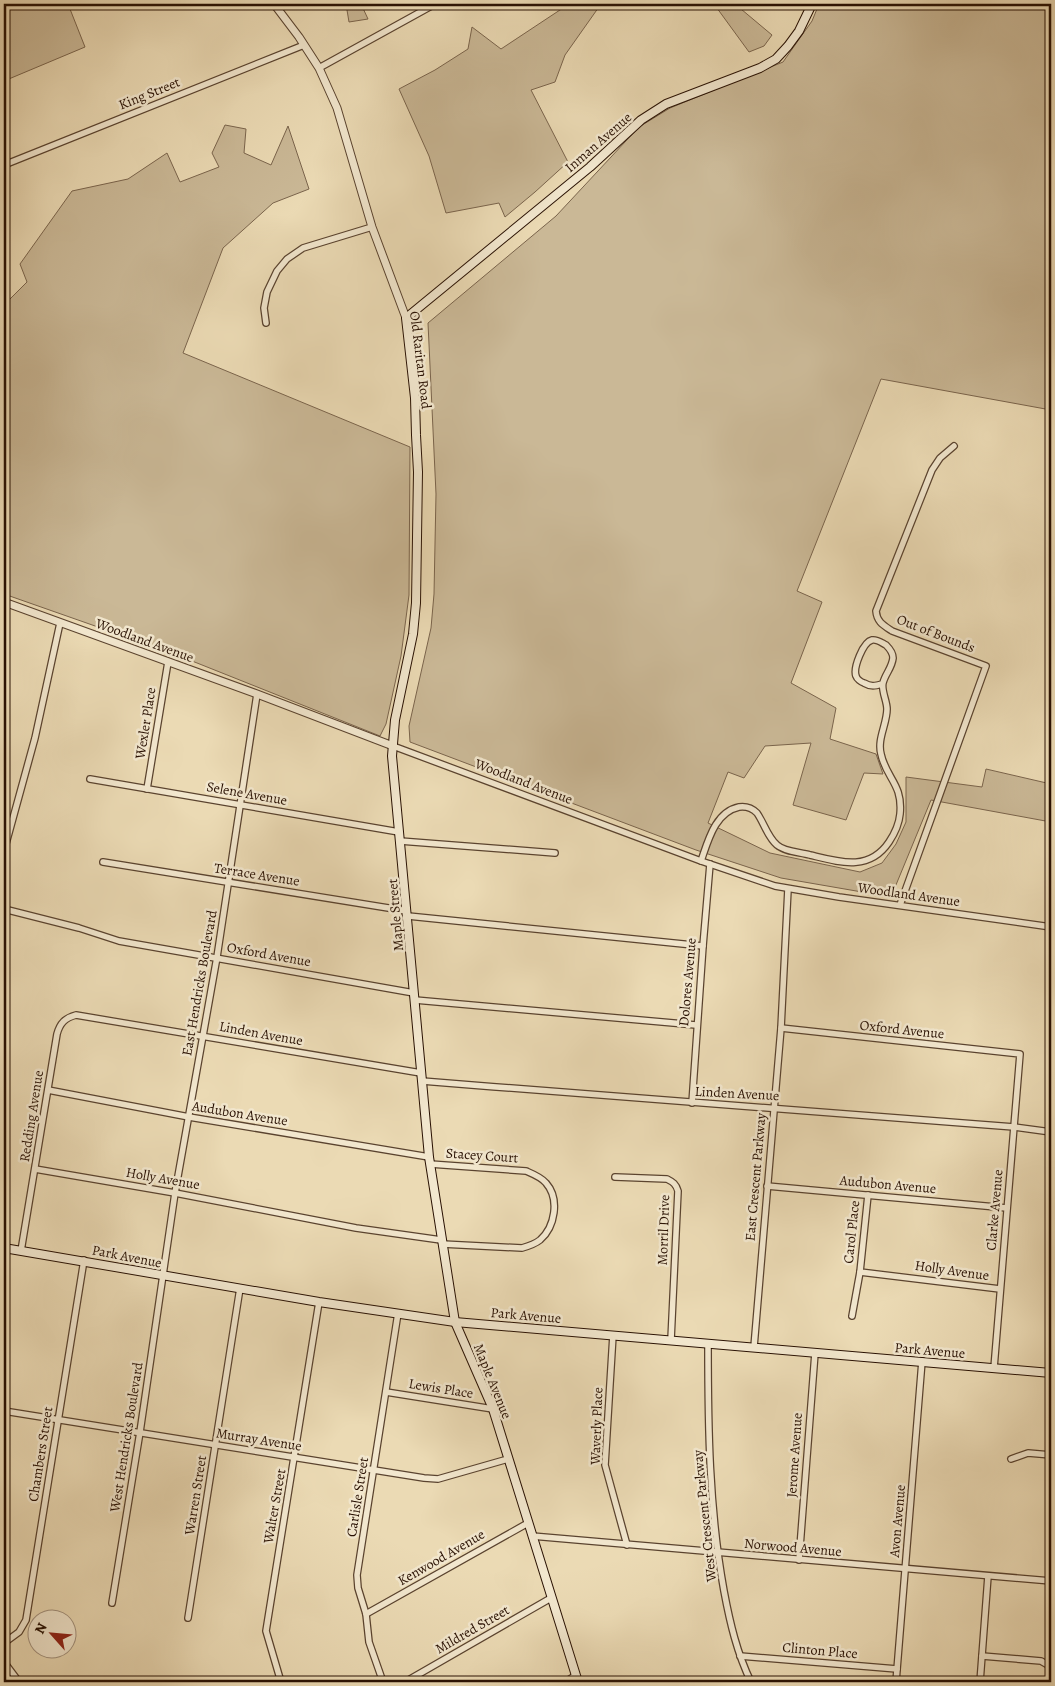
<svg xmlns="http://www.w3.org/2000/svg" width="1055" height="1686" font-family="Alegreya,serif">
<rect width="100%" height="100%" fill="#ebdab4"/>
<filter id="stains"><feTurbulence type="fractalNoise" baseFrequency=".004" numOctaves="4"/><feColorMatrix values="0 0 0 0 .2 0 0 0 0 .09 0 0 0 0 .02 0 0 0 .5 -.17"/></filter>
<radialGradient id="worn" r=".72"><stop offset=".6" stop-color="#630" stop-opacity="0"/><stop offset="1" stop-color="#630" stop-opacity=".3"/></radialGradient>
<g fill="#cab896" stroke="#7a644c">
<polygon points="4,4 68,4 85,47 4,81"/>
<polygon points="346,4 361,4 368,19 349,22"/>
<polygon points="569,4 601,4 565,55 555,82 531,90 568,162 535,192 505,217 499,203 446,213 429,156 399,89 435,70 468,49 472,27 501,49"/>
<polygon points="714,4 735,4 772,35 764,46 749,52"/>
<polygon points="819,4 1051,4 1051,410 881,379 797,591 822,602 791,683 836,708 830,739 876,754 883,774 864,773 846,820 793,805 811,743 765,746 744,778 728,772 708,823 770,853 860,872 882,863 896,844 906,822 906,777 982,787 986,769 1051,784 1051,822 931,800 891,897 781,878 696,850 410,742 409,726 431,628 434,594 436,494 428,323 556,216 639,127 670,108 783,62 812,21"/>
<polygon points="225,125 246,129 244,153 271,165 288,126 309,189 273,203 223,248 183,353 410,447 409,595 401,656 386,724 380,736 172,653 4,594 4,305 27,282 20,264 72,191 128,179 167,153 180,182 219,167 212,153"/>
</g>
<g fill="none" stroke-linecap="round" stroke-linejoin="round">
<g stroke="#5a432f" stroke-width="8">
<g id="minor">
<polyline points="319,68 435,4"/>
<polyline points="4,165 304,45"/>
<polyline points="266,323 264,308 267,292 277,271 287,259 303,248 372,227"/>
<polyline points="393,746 701,861 775,886 839,897 1051,927"/>
<polyline points="90,779 399,832"/>
<polyline points="147,789 168,662"/>
<polyline points="400,841 555,853"/>
<polyline points="4,851 35,738 60,623"/>
<path d="M701,861C708,841 715,812 739,807C746,806 752,808 757,813C764,823 768,838 777,845C785,852 800,852 810,855C839,862 869,872 889,842C895,833 899,825 900,814C903,784 886,778 881,754C877,739 887,724 887,709C887,701 881,690 883,683C885,674 892,668 893,658C893,653 890,649 886,645C882,643 877,639 872,640C863,642 853,668 856,676C857,679 861,682 864,683C871,687 875,686 882,684"/>
<polyline points="103,862 407,911"/>
<path d="M900,905L986,666L892,631C883,625 877,622 876,611L932,470L940,458L954,446"/>
<polyline points="4,909 79,928 119,941 414,993"/>
<polyline points="408,916 703,946"/>
<polyline points="415,1000 696,1025"/>
<polyline points="781,1028 1020,1054 994,1368"/>
<path d="M422,1081C619,1097 816,1111 1014,1127L1051,1132"/>
<polyline points="48,1090 189,1117 429,1157"/>
<polyline points="692,1103 703,946 710,864"/>
<path d="M430,1164L526,1171C533,1174 541,1177 546,1183C560,1199 555,1227 540,1240C535,1244 529,1246 522,1248L442,1244"/>
<polyline points="35,1169 175,1193 356,1228 441,1240"/>
<path d="M615,1177L667,1179C673,1182 676,1184 678,1191L671,1340"/>
<polyline points="767,1186 1007,1208"/>
<polyline points="868,1195 860,1272 1000,1289"/>
<path d="M21,1251L57,1034C60,1023 65,1018 76,1015L421,1073"/>
<polyline points="4,1269 7,1248"/>
<polyline points="852,1316 860,1272"/>
<polyline points="613,1335 605,1465 627,1545"/>
<path d="M708,1344C708,1426 709,1509 724,1591C730,1623 737,1653 751,1682"/>
<polyline points="754,1347 781,1028 788,889"/>
<polyline points="386,1392 493,1409"/>
<polyline points="4,1411 424,1478 438,1479 508,1459"/>
<polyline points="1011,1459 1028,1453 1051,1455"/>
<polyline points="532,1536 1051,1581"/>
<polyline points="799,1560 815,1353"/>
<polyline points="112,1603 140,1432 175,1193 217,957 257,694"/>
<polyline points="366,1614 528,1523"/>
<polyline points="188,1618 240,1288"/>
<polyline points="4,1643 19,1632 26,1620 84,1260"/>
<polyline points="740,1656 897,1669"/>
<polyline points="982,1656 1041,1661 1048,1665 1051,1672"/>
<polyline points="4,1662 19,1682"/>
<polyline points="281,1682 266,1631 319,1302"/>
<polyline points="383,1682 369,1642 366,1614 358,1588 357,1575 398,1313"/>
<polyline points="405,1682 551,1598"/>
<polyline points="565,1682 576,1675"/>
<polyline points="896,1682 922,1361"/>
<polyline points="980,1682 988,1576"/>
</g>
</g>
<g stroke="#5a432f" stroke-width="9">
<g id="tertiary">
<polyline points="274,4 299,37 319,68 337,108 372,227 406,318"/>
<polyline points="4,602 257,694 393,746"/>
</g>
</g>
<g stroke="#291103" stroke-width="10">
<g id="secondary">
<polyline points="4,1248 319,1302 455,1322 1051,1373"/>
<polyline points="578,1682 493,1409 455,1322 429,1157 392,756 395,720 413,634 416,603 418,472 416,435 415,398 406,318 590,167 641,120 666,104 760,68 776,59 788,46 799,31 812,4"/>
</g>
</g>
<use href="#minor" stroke="#f2e7ce" stroke-width="5.5"/>
<use href="#tertiary" stroke="#f2e7ce" stroke-width="7"/>
<use href="#secondary" stroke="#f2e7ce" stroke-width="8"/>
</g>
<g text-anchor="middle" stroke-width="5" stroke-linejoin="round" paint-order="stroke">
<g font-size="14" fill="#291103" stroke="#f2e7ce">
<text transform="translate(149 93) rotate(-22)" y="5">King Street</text>
<text transform="translate(598 142) rotate(-41)" y="5">Inman Avenue</text>
<text transform="translate(421 360) rotate(83)" y="5">Old Raritan Road</text>
<text transform="translate(936 633) rotate(21)" y="5">Out of Bounds</text>
<text transform="translate(145 640) rotate(20)" y="5">Woodland Avenue</text>
<text transform="translate(145 723) rotate(-81)" y="5">Wexler Place</text>
<text transform="translate(524 781) rotate(21)" y="5">Woodland Avenue</text>
<text transform="translate(247 793) rotate(10)" y="5">Selene Avenue</text>
<text transform="translate(257 874) rotate(9)" y="5">Terrace Avenue</text>
<text transform="translate(909 894) rotate(8)" y="5">Woodland Avenue</text>
<text transform="translate(395 915) rotate(-95)" y="5">Maple Street</text>
<text transform="translate(269 954) rotate(10)" y="5">Oxford Avenue</text>
<text transform="translate(687 982) rotate(-85)" y="5">Dolores Avenue</text>
<text transform="translate(199 983) rotate(-80)" y="5">East Hendricks Boulevard</text>
<text transform="translate(902 1029) rotate(6)" y="5">Oxford Avenue</text>
<text transform="translate(261 1033) rotate(10)" y="5">Linden Avenue</text>
<text transform="translate(737 1093) rotate(3)" y="5">Linden Avenue</text>
<text transform="translate(240 1113) rotate(9)" y="5">Audubon Avenue</text>
<text transform="translate(31 1116) rotate(-81)" y="5">Redding Avenue</text>
<text transform="translate(482 1155) rotate(4)" y="5">Stacey Court</text>
<text transform="translate(755 1177) rotate(-85)" y="5">East Crescent Parkway</text>
<text transform="translate(163 1178) rotate(10)" y="5">Holly Avenue</text>
<text transform="translate(888 1184) rotate(5)" y="5">Audubon Avenue</text>
<text transform="translate(994 1210) rotate(-85)" y="5">Clarke Avenue</text>
<text transform="translate(663 1230) rotate(-88)" y="5">Morril Drive</text>
<text transform="translate(851 1232) rotate(-84)" y="5">Carol Place</text>
<text transform="translate(127 1256) rotate(11)" y="5">Park Avenue</text>
<text transform="translate(952 1270) rotate(8)" y="5">Holly Avenue</text>
<text transform="translate(526 1315) rotate(5)" y="5">Park Avenue</text>
<text transform="translate(930 1350) rotate(5)" y="5">Park Avenue</text>
<text transform="translate(493 1381) rotate(68)" y="5">Maple Avenue</text>
<text transform="translate(441 1388) rotate(9)" y="5">Lewis Place</text>
<text transform="translate(596 1426) rotate(-88)" y="5">Waverly Place</text>
<text transform="translate(126 1437) rotate(-81)" y="5">West Hendricks Boulevard</text>
<text transform="translate(259 1439) rotate(9)" y="5">Murray Avenue</text>
<text transform="translate(40 1454) rotate(-81)" y="5">Chambers Street</text>
<text transform="translate(794 1455) rotate(-86)" y="5">Jerome Avenue</text>
<text transform="translate(195 1495) rotate(-81)" y="5">Warren Street</text>
<text transform="translate(357 1497) rotate(-81)" y="5">Carlisle Street</text>
<text transform="translate(274 1506) rotate(-80)" y="5">Walter Street</text>
<text transform="translate(704 1516) rotate(-96)" y="5">West Crescent Parkway</text>
<text transform="translate(897 1521) rotate(-85)" y="5">Avon Avenue</text>
<text transform="translate(793 1547) rotate(5)" y="5">Norwood Avenue</text>
<text transform="translate(441 1557) rotate(-30)" y="5">Kenwood Avenue</text>
<text transform="translate(472 1629) rotate(-30)" y="5">Mildred Street</text>
<text transform="translate(820 1650) rotate(5)" y="5">Clinton Place</text>
</g>
</g>
<rect width="1055" height="1686" fill="none" stroke="#ebdab4" stroke-width="20"/>
<rect x="5" y="5" width="1045" height="1676" fill="none" stroke="#291103" stroke-width="2.5"/>
<rect x="10" y="10" width="1035" height="1666" fill="none" stroke="#291103"/>
<g transform="translate(52 1634) rotate(297)"><circle r="24" fill="#f2e7ce" stroke="#a2917d"/>
<path d="M0-4L9 19L0 12L-9 19Z" fill="#8f2418"/>
<text y="-8" font-size="14" font-weight="bold" text-anchor="middle" fill="#291103">N</text>
</g>
<rect width="100%" height="100%" filter="url(#stains)"/>
<rect width="100%" height="100%" fill="url(#worn)"/>
</svg>
